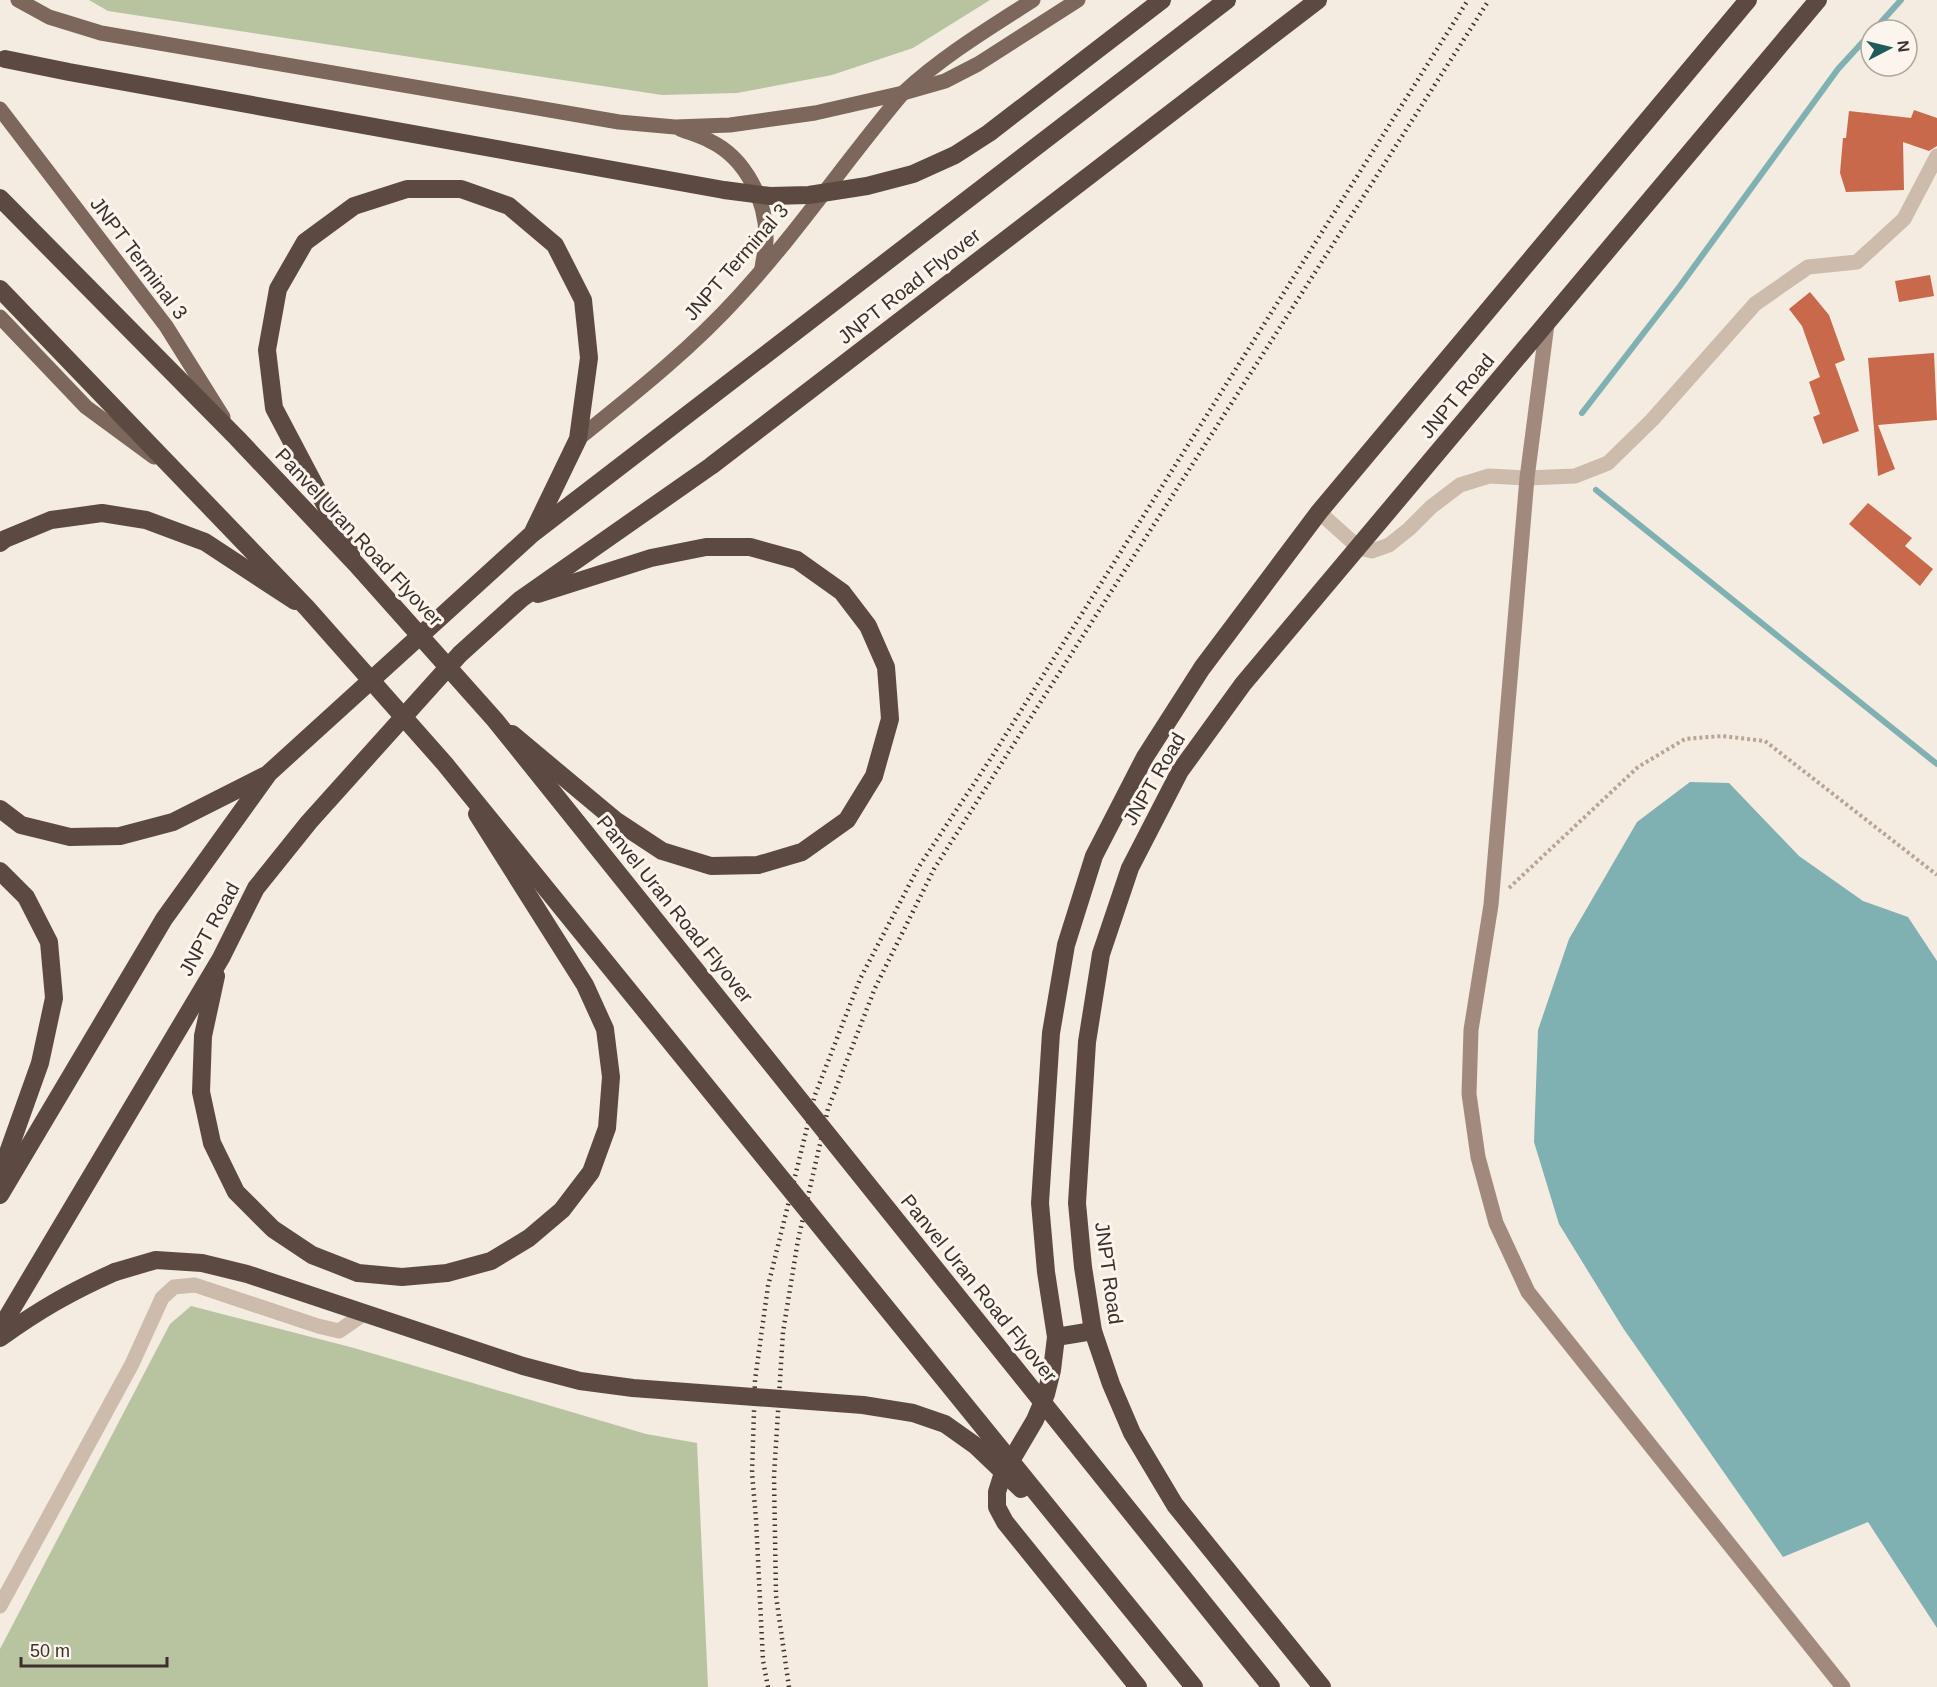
<svg xmlns="http://www.w3.org/2000/svg" width="1937" height="1687" font-family="Helvetica,sans-serif">
<rect width="100%" height="100%" fill="#f4ebe1"/>
<g fill="#b8c4a0">
<polygon points="89,0 990,0 913,48 832,75 737,93 662,95 108,11"/>
<polygon points="191,1306 354,1348 646,1434 697,1443 708,1687 0,1687 0,1649 170,1324"/>
</g>
<polygon fill="#7fb0b2" points="1690,782 1729,783 1799,856 1863,901 1908,917 1937,961 1937,1628 1868,1522 1783,1557 1623,1328 1559,1224 1534,1142 1538,1030 1569,939 1637,822"/>
<g fill="none" stroke-linecap="round" stroke-linejoin="round">
<g stroke="#7fb0b2" stroke-width="6">
<polyline points="1874,30 1901,0"/>
<polyline points="1582,413 1680,286 1838,69 1871,33"/>
<polyline points="1596,490 1937,764"/>
</g>
</g>
<g fill="#c8694b">
<polygon points="1914,110 1937,118 1937,146 1929,151 1903,142 1904,190 1846,192 1840,173 1843,138 1846,138 1849,111 1911,118"/>
<polygon points="1930,275 1934,296 1899,302 1895,281"/>
<polygon points="1810,292 1829,315 1845,360 1835,364 1859,431 1823,444 1813,417 1820,414 1809,382 1820,377 1802,326 1789,309"/>
<polygon points="1934,353 1937,420 1878,425 1895,469 1878,476 1868,358"/>
<polygon points="1868,503 1912,538 1905,546 1933,569 1920,586 1849,524"/>
</g>
<g fill="none" stroke-linecap="round" stroke-linejoin="round">
<polyline stroke="#b9a596" stroke-width="4" stroke-dasharray="3 3" stroke-linecap="butt" points="1509,888 1638,767 1685,739 1722,736 1765,741 1937,875"/>
<g stroke="#cdbbac" stroke-width="15">
<polyline points="1319,512 1359,548 1372,551 1389,545 1409,529 1431,507 1460,485 1489,476 1527,478 1575,476 1608,463 1652,420 1755,304 1808,267 1857,262 1904,219 1937,156"/>
<polyline points="0,1606 132,1364 162,1298 174,1287 195,1285 318,1326 339,1331 365,1313"/>
</g>
<polyline stroke="#a18a7d" stroke-width="15" points="1547,324 1527,478 1491,905 1471,1030 1469,1094 1478,1157 1496,1223 1528,1292 1843,1687"/>
<g stroke="#7d675c" stroke-width="15">
<polyline points="18,0 49,17 101,33 619,122 675,127 730,125 815,113 903,93 945,81 978,64 1078,0"/>
<polyline points="0,109 166,326 223,417"/>
<path d="M680,129C690,133 701,136 710,141C746,158 767,202 766,240C766,249 763,259 762,268"/>
<polyline points="0,317 86,407 154,457"/>
<path d="M578,439C634,394 691,349 739,296C798,232 847,159 903,93C943,56 988,29 1033,0"/>
</g>
<g stroke="#5c4a42" stroke-width="18">
<polyline points="0,543 5,539 51,520 102,513 146,520 205,542 295,601"/>
<polyline points="351,554 274,408 267,350 278,289 305,242 354,206 407,189 461,189 509,206 555,245 583,300 589,358 578,439 534,530"/>
<polyline points="512,734 615,820 662,851 711,866 758,865 802,852 847,820 874,776 890,719 886,667 868,626 842,592 797,560 750,547 706,547 651,558 538,594"/>
<polyline points="0,809 21,825 70,837 120,836 173,822 264,776"/>
<polyline points="0,871 26,897 49,942 54,998 40,1063 0,1175"/>
<polyline points="216,976 203,1036 201,1092 212,1143 236,1192 273,1229 312,1255 358,1273 402,1277 447,1273 491,1261 529,1238 562,1210 591,1172 607,1128 611,1077 605,1029 585,985 477,814"/>
<polyline points="0,1195 164,919 269,773 532,534 1227,0"/>
<polyline points="0,1329 221,958 256,888 309,822 460,654 521,599 711,466 1318,0"/>
<polyline points="1056,1337 1093,1331"/>
<path d="M0,1338C39,1310 70,1292 115,1272"/>
<polyline points="1138,1687 1005,1522 997,1507 997,1492 1002,1476 1035,1420 1046,1394 1052,1370 1056,1337 1046,1272 1040,1203 1051,1033 1066,945 1094,856 1145,757 1202,668 1319,512 1748,0"/>
<polyline points="1322,1687 1175,1505 1132,1433 1111,1384 1093,1331 1083,1267 1077,1203 1087,1042 1101,954 1130,868 1180,771 1243,684 1818,0"/>
</g>
<g stroke="#3b302b" stroke-width="4.5" stroke-dasharray="1.5 4.5" stroke-linecap="butt">
<polyline points="768,1687 763,1661 756,1519 752,1473 755,1380 768,1286 791,1193 815,1095 860,979 918,868 993,755 1468,0"/>
<polyline points="789,1687 776,1596 774,1476 783,1332 798,1240 828,1109 875,988 934,869 1489,0"/>
</g>
<g stroke="#5c4a42" stroke-width="18">
<polyline points="5,59 69,72 724,190 770,196 809,195 867,186 913,174 955,155 989,133 1162,0"/>
<polyline points="0,198 237,438 356,564 495,720 1271,1687"/>
<polyline points="0,289 307,608 445,764 1194,1687"/>
<polyline points="115,1272 156,1260 202,1263 247,1274 523,1366 580,1381 633,1388 863,1405 913,1413 945,1424 976,1446 1021,1489"/>
</g>
</g>
<g text-anchor="middle" stroke-width="6" stroke-linejoin="round" paint-order="stroke">
<g font-size="20" fill="#3b302b" stroke="#fbf5ee">
<text transform="translate(139 258) rotate(53)" y="7">JNPT Terminal 3</text>
<text transform="translate(736 262) rotate(-49)" y="7">JNPT Terminal 3</text>
<text transform="translate(909 286) rotate(-38)" y="7">JNPT Road Flyover</text>
<text transform="translate(1457 396) rotate(-50)" y="7">JNPT Road</text>
<text transform="translate(359 537) rotate(47)" y="7">Panvel Uran Road Flyover</text>
<text transform="translate(1154 779) rotate(-60)" y="7">JNPT Road</text>
<text transform="translate(675 909) rotate(51)" y="7">Panvel Uran Road Flyover</text>
<text transform="translate(209 929) rotate(-61)" y="7">JNPT Road</text>
<text transform="translate(1109 1273) rotate(82)" y="7">JNPT Road</text>
<text transform="translate(979 1288) rotate(51)" y="7">Panvel Uran Road Flyover</text>
</g>
</g>
<g transform="translate(1889 48) rotate(83)"><circle r="28" fill="#fbf5ee" stroke="#aea6a0" stroke-width="1.5"/>
<path d="M0-4.5L10 22L0 15L-10 22Z" fill="#1f5a5e"/>
<text y="-9" font-size="16" font-weight="bold" text-anchor="middle" fill="#3b302b">N</text>
</g>
<path d="M21 1657v9h146v-9" fill="none" stroke="#3b302b" stroke-width="3"/>
<text x="30" y="1657" font-size="18" fill="#3b302b" stroke="#fbf5ee" stroke-width="4.5" paint-order="stroke">50 m</text>
</svg>
